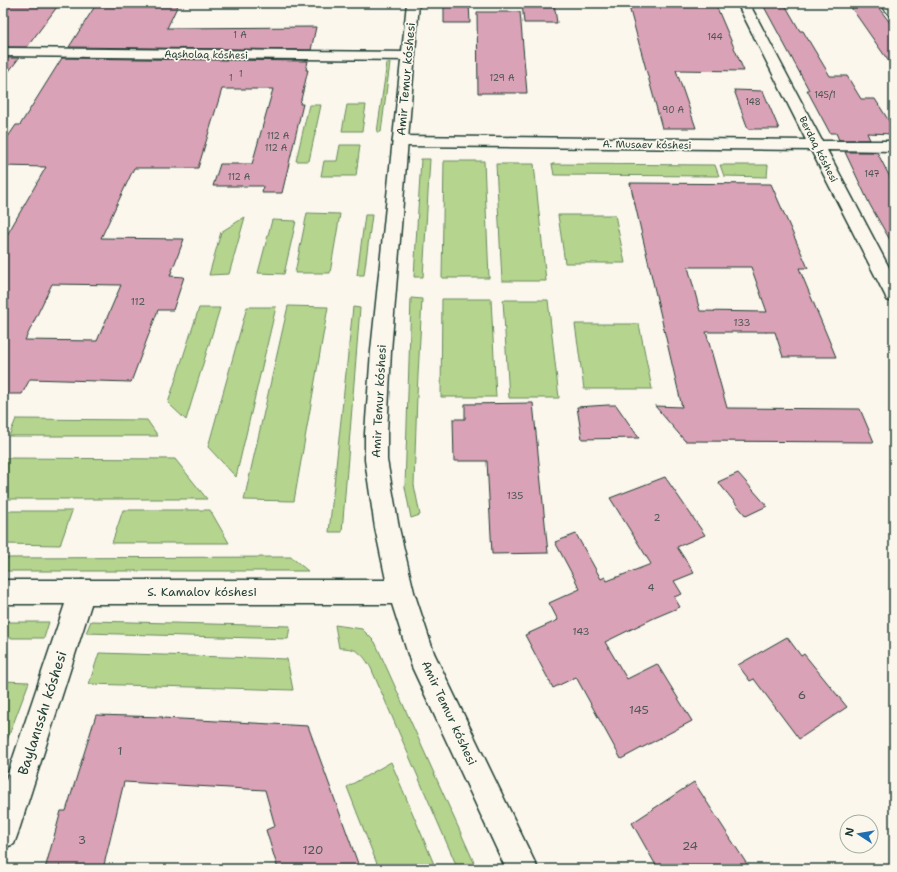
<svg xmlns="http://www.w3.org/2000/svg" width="897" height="872" font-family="'Shantell Sans',sans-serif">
<rect width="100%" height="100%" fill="#fbf7ec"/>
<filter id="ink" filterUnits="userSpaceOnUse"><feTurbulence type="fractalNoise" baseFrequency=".025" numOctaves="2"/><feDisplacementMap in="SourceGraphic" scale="8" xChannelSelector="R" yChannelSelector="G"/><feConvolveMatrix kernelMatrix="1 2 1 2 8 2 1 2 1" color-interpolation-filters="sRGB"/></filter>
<g filter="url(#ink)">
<g fill="#b5d58e" stroke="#6a8961">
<polygon points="387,63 390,63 381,132 377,132"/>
<polygon points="309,105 321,105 309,161 296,161"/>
<polygon points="347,105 366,105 362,131 342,131"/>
<polygon points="340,145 360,145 356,176 321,176 324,161 337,161"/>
<polygon points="421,159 430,159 423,277 414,277"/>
<polygon points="444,161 484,161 489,278 442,278"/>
<polygon points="496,164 534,164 546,281 502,281"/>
<polygon points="552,164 715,165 719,176 554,175"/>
<polygon points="720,165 768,165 767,177 724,176"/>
<polygon points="307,213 340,214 330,273 295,273"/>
<polygon points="365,215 372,215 364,275 357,275"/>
<polygon points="558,215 615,215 625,263 565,263"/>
<polygon points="245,217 229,274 209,275 221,232"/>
<polygon points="272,220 296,221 284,274 258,273"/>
<polygon points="411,298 422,299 417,395 414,485 420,515 411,518 405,487"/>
<polygon points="442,299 491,299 496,397 441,397"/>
<polygon points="503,300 548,300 559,398 509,398"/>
<polygon points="288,306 328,307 294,501 244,500"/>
<polygon points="247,307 276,307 236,477 208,447"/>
<polygon points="353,307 360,308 342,532 329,532"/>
<polygon points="199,308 220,308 186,420 168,403"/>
<polygon points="575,324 639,324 652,389 584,389"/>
<polygon points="16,419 147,420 158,436 9,436"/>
<polygon points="3,458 175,459 207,499 3,499"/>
<polygon points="123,510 210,510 229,543 112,543"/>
<polygon points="3,511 72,511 60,545 3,544"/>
<polygon points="291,557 308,571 3,571 3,558"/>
<polygon points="91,621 290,626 288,639 86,633"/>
<polygon points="3,622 49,622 44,638 3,638"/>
<path d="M335,625L362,629L375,642L477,869H458L371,668C362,653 358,648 339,648Z"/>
<polygon points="99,653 287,659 293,690 89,684"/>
<polygon points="3,681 29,682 3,751"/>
<polygon points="391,762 436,869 379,869 347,787"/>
</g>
<g fill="#daa2b6" stroke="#1f3d34" fill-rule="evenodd">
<polygon points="3,3 60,3 27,47 3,47"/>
<polygon points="97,3 179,3 167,28 316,27 311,50 69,47"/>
<polygon points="444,3 469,3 470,23 444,23"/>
<polygon points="522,3 554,3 557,23 524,23"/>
<polygon points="628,3 715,3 744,71 676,70 696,128 662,128"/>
<polygon points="762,3 784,3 800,31 803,31 830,76 847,76 861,99 875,99 894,129 894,134 867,133 870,140 839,140 836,133 830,133 807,90 809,90"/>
<polygon points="848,3 875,3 894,28 894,69"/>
<polygon points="477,12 520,12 527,93 478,93"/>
<polygon points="3,58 19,58 3,79"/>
<path d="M62,58L308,61L306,70H308L300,104H303L282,193H262L263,186H213L220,164H252L273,89H222L198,168H134L101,238L184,239L170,276L184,277L173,310H158L131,382L30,379L22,394H3V242L46,167L3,166V144L16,125H20ZM52,284L121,285L97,341L25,340Z"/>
<polygon points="734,90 763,91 779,129 748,129"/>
<polygon points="845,152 877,152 894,185 894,247 870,205"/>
<path d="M630,183L771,184L808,268H799L836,357H783L775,332H706L727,408L860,409L874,442L685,441L655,406L682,407ZM688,267H751L767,312L700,311Z"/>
<polygon points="533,403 548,553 492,554 487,461 454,461 453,419 465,419 465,404"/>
<polygon points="608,405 616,405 639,438 582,439 577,407"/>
<polygon points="738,473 767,506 746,516 718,482"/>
<polygon points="665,477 705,535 677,547 694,573 674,581 682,594 674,597 680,607 654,618 605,642 627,679 657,664 692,721 621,759 576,677 553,688 525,635 558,620 549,603 580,589 555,542 576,534 601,579 605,577 607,581 651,564 610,498"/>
<polygon points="787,637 801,656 804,654 847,707 799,739 754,679 750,681 738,665"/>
<polygon points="96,715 163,717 162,718 308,726 360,869 278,869 266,830 275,826 265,790 124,782 103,869 45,869 61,811 66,811"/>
<polygon points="694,782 750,869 658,869 632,823"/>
</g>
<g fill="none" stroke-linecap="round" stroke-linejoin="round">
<g stroke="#1f3d34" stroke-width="3">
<g id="street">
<polygon points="737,3 749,3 822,141 894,141 894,151 827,150 894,277 894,302 887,300 885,295 811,150 401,146 396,144 393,141 396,138 401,136 806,140"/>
<polygon points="880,3 893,3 894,5 894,17 890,16"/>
<polygon points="3,48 408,52 413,53 415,56 413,59 408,60 3,56"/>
<polygon points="82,580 91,583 95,592 18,833 14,844 3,848 3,788 69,592 73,583"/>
</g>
</g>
<g stroke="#1f3d34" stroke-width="3">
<polygon id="secondary" points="407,3 419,3 391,351 387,433 387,460 399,528 414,592 434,653 538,869 506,869 412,667 392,604 3,604 3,580 386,580 375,528 365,460 365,433 371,351"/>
</g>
<use href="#street" fill="#fbf7ec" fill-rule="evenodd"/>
<use href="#secondary" fill="#fbf7ec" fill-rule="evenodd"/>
</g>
</g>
<g text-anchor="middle" stroke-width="3.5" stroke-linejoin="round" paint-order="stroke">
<g font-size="9" fill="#4e5654">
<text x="240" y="38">1 А</text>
<text x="715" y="40">144</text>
<text x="241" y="77">1</text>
<text x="231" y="81">1</text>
<text x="502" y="81">129 А</text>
<text x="825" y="98">145/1</text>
<text x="753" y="105">148</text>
<text x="673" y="113">90 А</text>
<text x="278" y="139">112 A</text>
<text x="276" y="151">112 А</text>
<text x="872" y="177">147</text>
<text x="239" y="180">112 А</text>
</g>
<g font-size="10" fill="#1f3d34" stroke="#fbf7ec">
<text transform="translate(206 54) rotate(1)" y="4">Aqsholaq kóshesi</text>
<text transform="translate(647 144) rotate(1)" y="4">A. Musaev kóshesi</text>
<text transform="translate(819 149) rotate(63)" y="4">Berdaq kóshesi</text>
</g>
<g font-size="10" fill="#4e5654">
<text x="138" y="305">112</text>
<text x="742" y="326">133</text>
<text x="515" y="499">135</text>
<text x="657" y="521">2</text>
<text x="651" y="591">4</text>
<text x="581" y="635">143</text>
</g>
<g font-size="12" fill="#1f3d34" stroke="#fbf7ec">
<text transform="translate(406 79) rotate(-85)" y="4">Amir Temur kóshesi</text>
<text transform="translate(379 401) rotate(-87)" y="4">Amir Temur kóshesi</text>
<text x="202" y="596">S. Kamalov kóshesi</text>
<text transform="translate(449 713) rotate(65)" y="4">Amir Temur kóshesi</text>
</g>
<g font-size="12" fill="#4e5654">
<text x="802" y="699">6</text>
<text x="639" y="714">145</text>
<text x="120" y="755">1</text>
<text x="82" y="844">3</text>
<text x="690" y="850">24</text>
<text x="313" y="854">120</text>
</g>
<g font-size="14" fill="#1f3d34" stroke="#fbf7ec">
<text transform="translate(42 713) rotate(-72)" y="5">Baylanısshı kóshesi</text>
</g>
</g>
<rect width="897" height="872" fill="none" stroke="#fbf7ec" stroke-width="16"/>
<rect x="8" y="8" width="881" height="856" fill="none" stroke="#1f3d34" stroke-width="1.5" filter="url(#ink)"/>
<g transform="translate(859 834) rotate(282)"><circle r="19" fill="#fbf7ec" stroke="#a3ada2"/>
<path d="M0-3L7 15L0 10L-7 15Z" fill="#1f6fb2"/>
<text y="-6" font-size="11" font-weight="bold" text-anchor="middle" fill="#1f3d34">N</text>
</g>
</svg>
